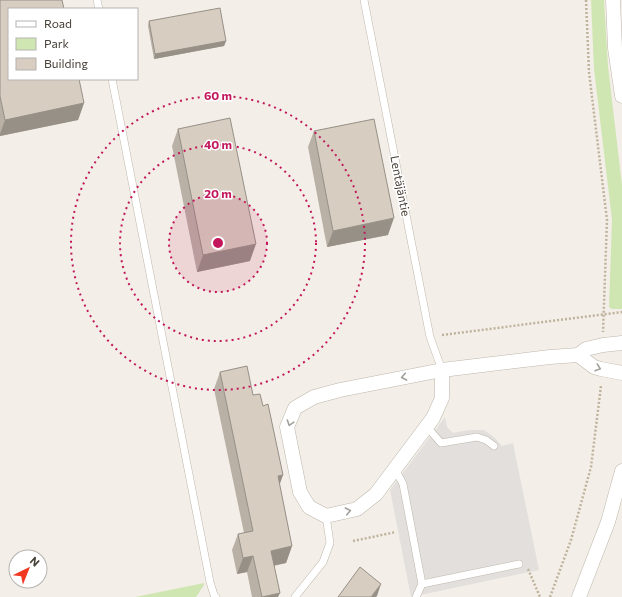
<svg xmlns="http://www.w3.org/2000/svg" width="622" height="597" font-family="Commissioner,sans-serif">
<rect width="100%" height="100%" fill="#f3efe8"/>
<g fill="#d0e6b2">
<polygon points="591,0 604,0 608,66 622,185 622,309 612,309 609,307 612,220 594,69"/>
<polygon points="204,583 204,585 196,597 135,597"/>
</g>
<polygon fill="#e2dfdc" points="445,417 447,427 453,433 469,430 484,430 494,437 502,446 513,443 539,570 411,597 390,490"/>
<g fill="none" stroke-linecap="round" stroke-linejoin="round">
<g stroke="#beb7ab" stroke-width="8">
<g id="lane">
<polyline points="97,0 99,9"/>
<polyline points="364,0 430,337 442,370"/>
<polyline points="112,79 210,582 214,595 216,597"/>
<polyline points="427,427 441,443 477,437 486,440 494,446"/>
<polyline points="395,469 403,484 422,584 416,597"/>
<polyline points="422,584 519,564"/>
<polyline points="295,597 323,562 330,543 326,516"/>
</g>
</g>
<g stroke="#beb7ab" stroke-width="15">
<g id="street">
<polyline points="613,0 615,48 622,96"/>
<polyline points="578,355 594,367 601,369 622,373"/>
<polyline points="442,370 442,398 433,418 376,494 357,509 326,516 309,507 300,492 287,427 295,408 314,397 340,390 442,370 550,357 578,355 586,349 603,345 622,343"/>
<polyline points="579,597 608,522 622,471"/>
</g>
</g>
<g stroke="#bfb29c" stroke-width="2.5" stroke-dasharray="2 2" stroke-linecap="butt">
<polyline points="586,0 589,72 607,220 603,332"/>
<polyline points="442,335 622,312"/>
<polyline points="353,541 396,532"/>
<polyline points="528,569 540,597"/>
<polyline points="550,597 571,540 591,467 600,394 601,385"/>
</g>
<use href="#lane" stroke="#fff" stroke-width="7"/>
<use href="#street" stroke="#fff" stroke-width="14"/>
</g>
<g fill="#b9b0a6">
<polygon points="0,0 84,103 78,120 0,136"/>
<polygon points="149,21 226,41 224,46 154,59 148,26"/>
<polygon points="178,129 250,261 197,272 172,146"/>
<polygon points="314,131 388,235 327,247 308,147"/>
<polygon points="220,372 253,395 263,406 283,475 279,485 292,546 286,563 274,566 278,597 252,597 247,572 237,574 232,550 238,534 244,533 214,389"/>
</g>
<g fill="#969087">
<polygon points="226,41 224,46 154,59 155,54"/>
<polygon points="84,103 78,120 0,136 0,134 5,120"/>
<polygon points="394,218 388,235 327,247 333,231"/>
<polygon points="256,244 250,261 197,272 203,255"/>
<polygon points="283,475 277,492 278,476"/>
<polygon points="292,546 286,563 265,567 271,551"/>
<polygon points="253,556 247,572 237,574 243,558"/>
<polygon points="381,584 377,596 376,597 371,597"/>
<polygon points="280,593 278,597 262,597"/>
</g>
<g fill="#d7cdc1" stroke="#969087">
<polygon points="0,0 62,0 64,9 9,9 9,79 79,79 84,103 5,120 0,96"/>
<polygon points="220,8 226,41 155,54 149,21"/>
<polygon points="230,118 256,244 203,255 178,129"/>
<polygon points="374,119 394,218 333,231 314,131"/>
<polygon points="247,366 253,395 260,394 263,406 268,404 283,475 278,476 292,546 271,551 280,593 262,597 253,556 243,558 238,534 253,531 220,372"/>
<polygon points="360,567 381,584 371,597 338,597"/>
</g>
<defs><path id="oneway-chevron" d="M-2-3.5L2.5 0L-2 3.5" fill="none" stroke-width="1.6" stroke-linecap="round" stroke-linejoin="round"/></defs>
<g stroke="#a2a09b">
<use href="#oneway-chevron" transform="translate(598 368) rotate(19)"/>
<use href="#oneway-chevron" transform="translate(404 377) rotate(169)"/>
<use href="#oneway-chevron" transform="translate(290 423) rotate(108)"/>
<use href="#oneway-chevron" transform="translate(348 511) rotate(-13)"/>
</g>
<circle cx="218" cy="243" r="49" fill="#c2185b" fill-opacity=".12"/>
<g fill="none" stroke="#c2185b" stroke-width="2" stroke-dasharray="2 4">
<circle cx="218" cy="243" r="49"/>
<circle cx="218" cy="243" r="98"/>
<circle cx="218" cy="243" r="147"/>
</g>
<g text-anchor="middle" stroke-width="3" stroke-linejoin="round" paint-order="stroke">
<g font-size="12" fill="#464037" stroke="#fff">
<text transform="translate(400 186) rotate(79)" y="4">Lentäjäntie</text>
</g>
</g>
<circle cx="218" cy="243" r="6" fill="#c2185b" stroke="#fff" stroke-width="2"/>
<g font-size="12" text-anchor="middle" font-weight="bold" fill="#c2185b" stroke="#fff" stroke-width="3" stroke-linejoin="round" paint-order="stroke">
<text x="218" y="100">60 m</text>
<text x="218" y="149">40 m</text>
<text x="218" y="198">20 m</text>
</g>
<rect x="8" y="8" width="130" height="72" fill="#ffffff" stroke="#b5b3af"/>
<rect x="16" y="21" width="20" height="6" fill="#ffffff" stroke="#b5b3af"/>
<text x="44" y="28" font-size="12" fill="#464037">Road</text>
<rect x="16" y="38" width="20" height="12" fill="#d0e6b2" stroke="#b5b3af"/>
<text x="44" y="48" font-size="12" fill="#464037">Park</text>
<rect x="16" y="58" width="20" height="12" fill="#d7cdc1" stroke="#b5b3af"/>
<text x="44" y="68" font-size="12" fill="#464037">Building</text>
<g transform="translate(28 569) rotate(43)"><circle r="19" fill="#ffffff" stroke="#b5b3af"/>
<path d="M0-3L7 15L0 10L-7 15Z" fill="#f13821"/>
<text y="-6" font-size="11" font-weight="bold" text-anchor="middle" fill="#464037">N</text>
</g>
</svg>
